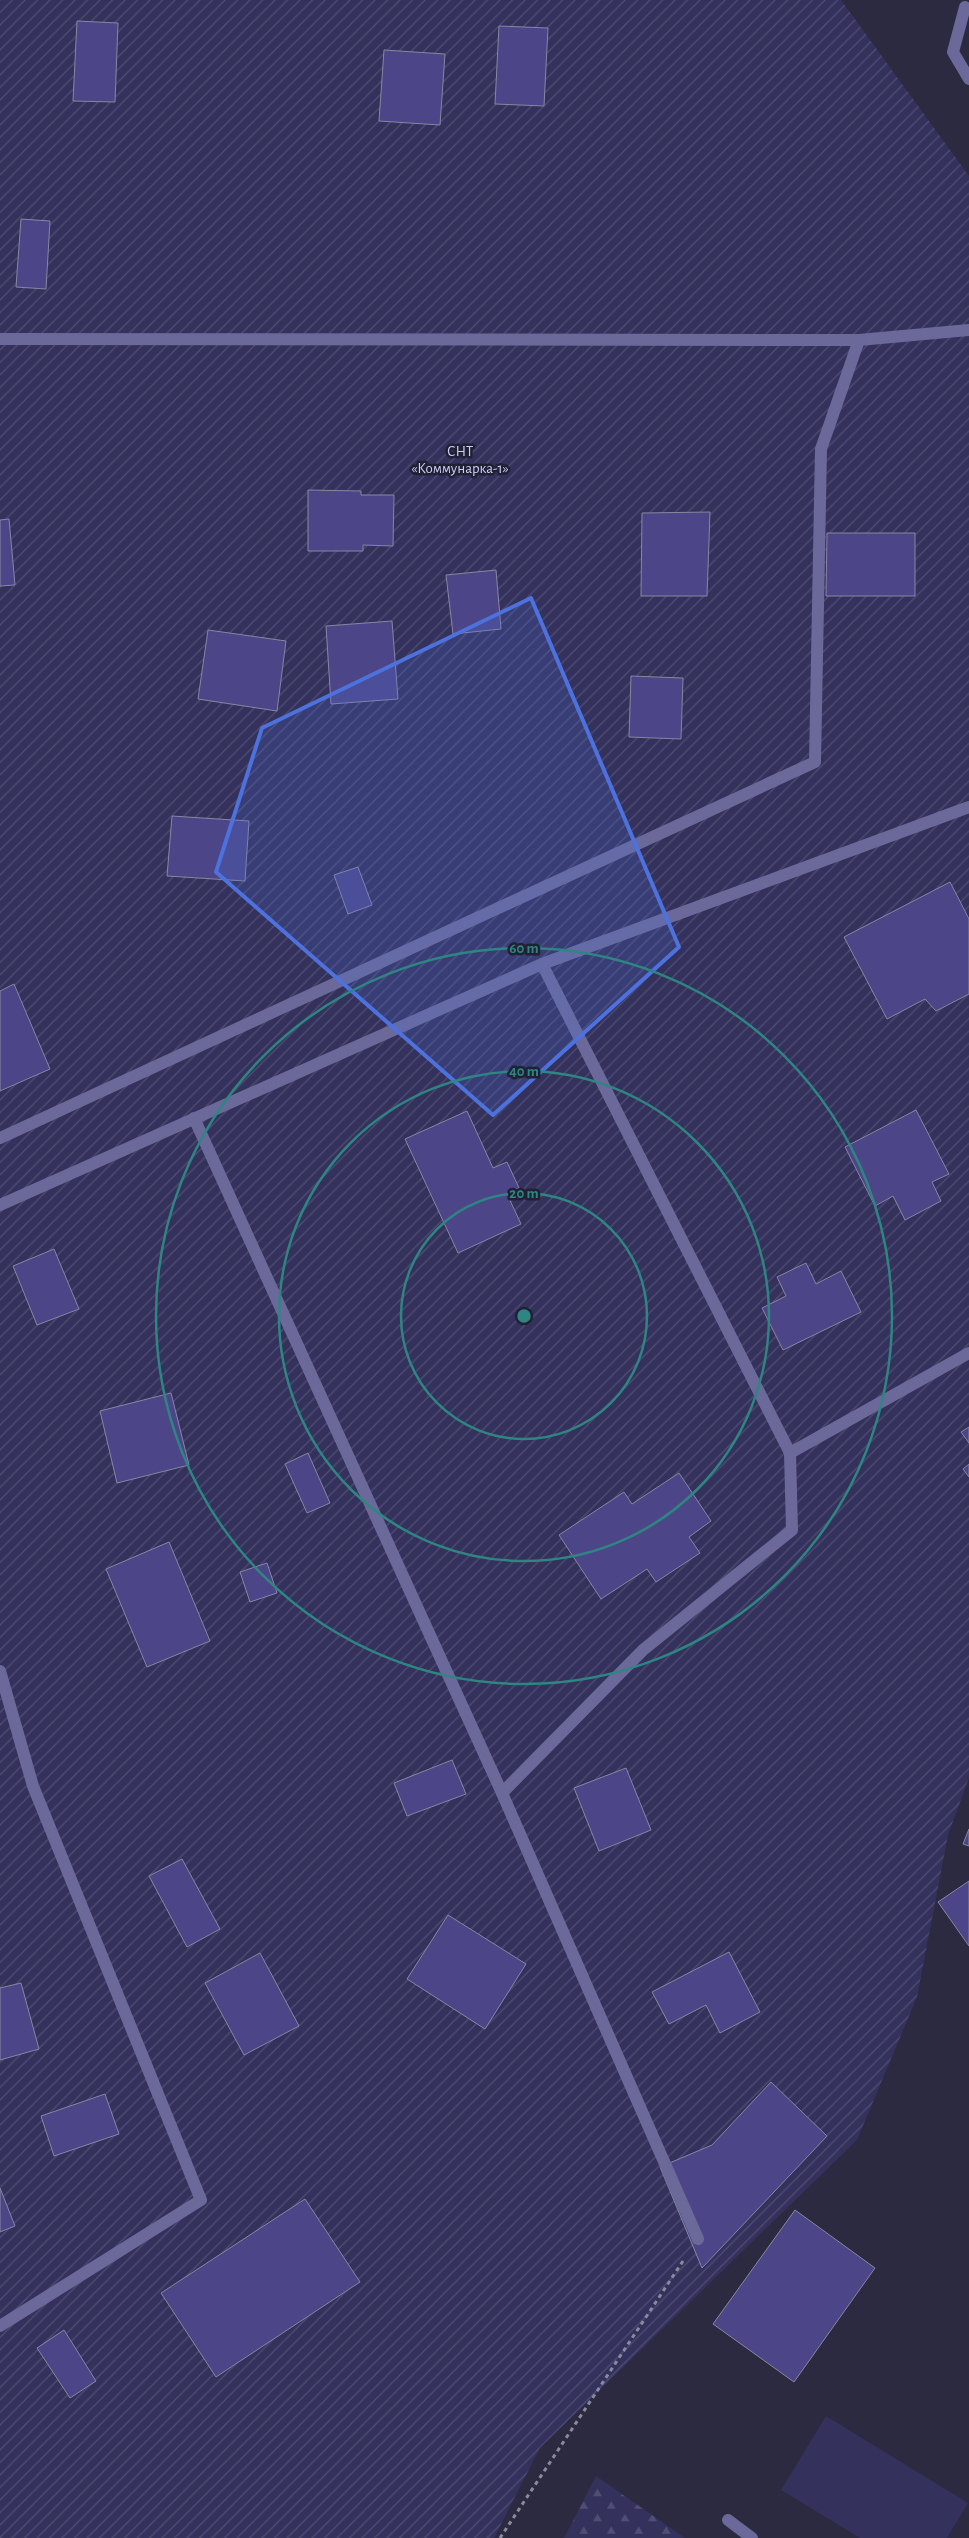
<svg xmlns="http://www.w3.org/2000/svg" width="969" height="2538" font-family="'Alegreya Sans',sans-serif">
<defs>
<pattern id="forest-firs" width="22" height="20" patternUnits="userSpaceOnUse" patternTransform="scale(1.25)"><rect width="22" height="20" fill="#34315c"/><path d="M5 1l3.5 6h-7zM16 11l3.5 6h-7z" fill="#514e74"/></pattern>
<pattern id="garden-furrows" width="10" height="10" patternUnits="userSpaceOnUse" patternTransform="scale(1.25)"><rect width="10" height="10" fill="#34315c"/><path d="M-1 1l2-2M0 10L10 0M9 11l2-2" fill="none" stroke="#514e74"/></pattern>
</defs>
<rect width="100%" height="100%" fill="#2b2a40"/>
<polygon fill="#34315c" points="826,2416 968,2503 947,2538 860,2538 781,2490"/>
<polygon fill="url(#forest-firs)" points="596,2476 685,2538 564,2538"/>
<polygon fill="url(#garden-furrows)" points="0,0 841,0 969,176 969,1778 948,1835 917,1997 857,2140 540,2448 494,2538 0,2538"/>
<g fill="#4c4689" stroke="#8787a1">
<polygon points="77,21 118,23 115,102 73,101"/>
<polygon points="499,26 548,28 544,106 495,104"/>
<polygon points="384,50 445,54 440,125 379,121"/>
<polygon points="21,219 50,221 46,289 16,287"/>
<polygon points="308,490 361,491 361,495 394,495 393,546 363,545 363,551 308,551"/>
<polygon points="710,512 707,596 641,596 642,513"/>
<polygon points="9,519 15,585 0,586 0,520"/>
<polygon points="827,533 915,533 915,596 826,596"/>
<polygon points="496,570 501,629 453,634 446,575"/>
<polygon points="392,621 398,699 331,704 326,626"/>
<polygon points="208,630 286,641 277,711 198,699"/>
<polygon points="631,676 683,678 681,739 629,737"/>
<polygon points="172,816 249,821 245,881 167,876"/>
<polygon points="358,867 372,905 348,914 334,875"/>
<polygon points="950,882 969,919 969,994 936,1011 925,999 887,1019 844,937"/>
<polygon points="14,984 50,1069 0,1091 0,991"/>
<polygon points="916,1110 949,1174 932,1182 941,1201 905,1220 893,1196 875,1206 845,1147"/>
<polygon points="467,1111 493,1168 507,1162 519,1188 507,1194 521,1224 458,1253 405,1139"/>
<polygon points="54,1249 79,1309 37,1325 13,1266"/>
<polygon points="806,1263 816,1284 841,1271 861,1312 783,1350 762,1308 786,1296 777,1277"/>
<polygon points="171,1393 189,1465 117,1483 100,1411"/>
<polygon points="969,1427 969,1443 961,1432"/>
<polygon points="308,1453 330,1503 307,1513 285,1464"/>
<polygon points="969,1464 969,1477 963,1469"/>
<polygon points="679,1473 711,1521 689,1537 700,1553 656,1582 647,1569 601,1599 559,1535 624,1492 632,1504"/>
<polygon points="169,1542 210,1641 147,1667 106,1569"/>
<polygon points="267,1563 277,1593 250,1602 240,1572"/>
<polygon points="452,1760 466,1794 407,1816 394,1783"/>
<polygon points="626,1768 651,1830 599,1851 574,1788"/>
<polygon points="969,1829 969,1846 963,1844"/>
<polygon points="182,1859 220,1929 187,1947 149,1876"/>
<polygon points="969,1881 969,1946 938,1902"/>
<polygon points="448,1915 526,1964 485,2029 407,1979"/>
<polygon points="729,1952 760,2012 720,2033 706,2005 669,2024 652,1992"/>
<polygon points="260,1953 299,2026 244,2055 205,1983"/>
<polygon points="21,1983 39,2049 0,2060 0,1988"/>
<polygon points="771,2082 827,2136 702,2268 660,2167 712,2145"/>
<polygon points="105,2094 119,2134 54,2156 41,2116"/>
<polygon points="0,2188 15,2226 0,2232"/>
<polygon points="305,2199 360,2282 216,2377 161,2293"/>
<polygon points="795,2210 875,2268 794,2382 713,2324"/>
<polygon points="64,2330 96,2381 70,2398 37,2348"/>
</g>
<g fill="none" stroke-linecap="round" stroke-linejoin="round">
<polyline stroke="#8a8a9c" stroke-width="3" stroke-dasharray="4 4" stroke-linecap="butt" points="500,2538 683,2261"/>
<g stroke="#6b699a" stroke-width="12">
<polyline points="965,7 953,52 969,79"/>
<polyline points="0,339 859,340 969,330"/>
<polyline points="542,964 790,1453"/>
<polyline points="194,1118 502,1793"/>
<polyline points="0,1138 815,762 821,449 859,340"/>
<polyline points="0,1205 542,964 969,807"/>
<polyline points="0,1671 33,1786 201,2200 0,2326"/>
<polyline points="698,2239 502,1793 643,1650 792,1530 790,1453 969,1353"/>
<polyline points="728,2520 752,2538"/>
</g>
</g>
<path fill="#4d72dd" fill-opacity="0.2" stroke="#4d72dd" stroke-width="4" stroke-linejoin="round" d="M531,598L679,947L493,1115L216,872L262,728Z"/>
<g fill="none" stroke="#2e8581" stroke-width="2.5">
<circle cx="524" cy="1316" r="123"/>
<circle cx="524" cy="1316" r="245"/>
<circle cx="524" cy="1316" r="368"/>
</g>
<g text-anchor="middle" stroke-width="5" stroke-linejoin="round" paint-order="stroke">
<g font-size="15" fill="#cdcdf5" stroke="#212135">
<text x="460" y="456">СНТ<tspan x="460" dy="17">«Коммунарка-1»</tspan></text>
</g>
</g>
<circle cx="524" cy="1316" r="8" fill="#2e8581" stroke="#212135" stroke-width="2.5"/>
<g font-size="15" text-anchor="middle" font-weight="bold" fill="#2e8581" stroke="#212135" stroke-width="5" stroke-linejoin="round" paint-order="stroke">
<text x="524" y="953">60 m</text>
<text x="524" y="1076">40 m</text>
<text x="524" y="1198">20 m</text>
</g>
</svg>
